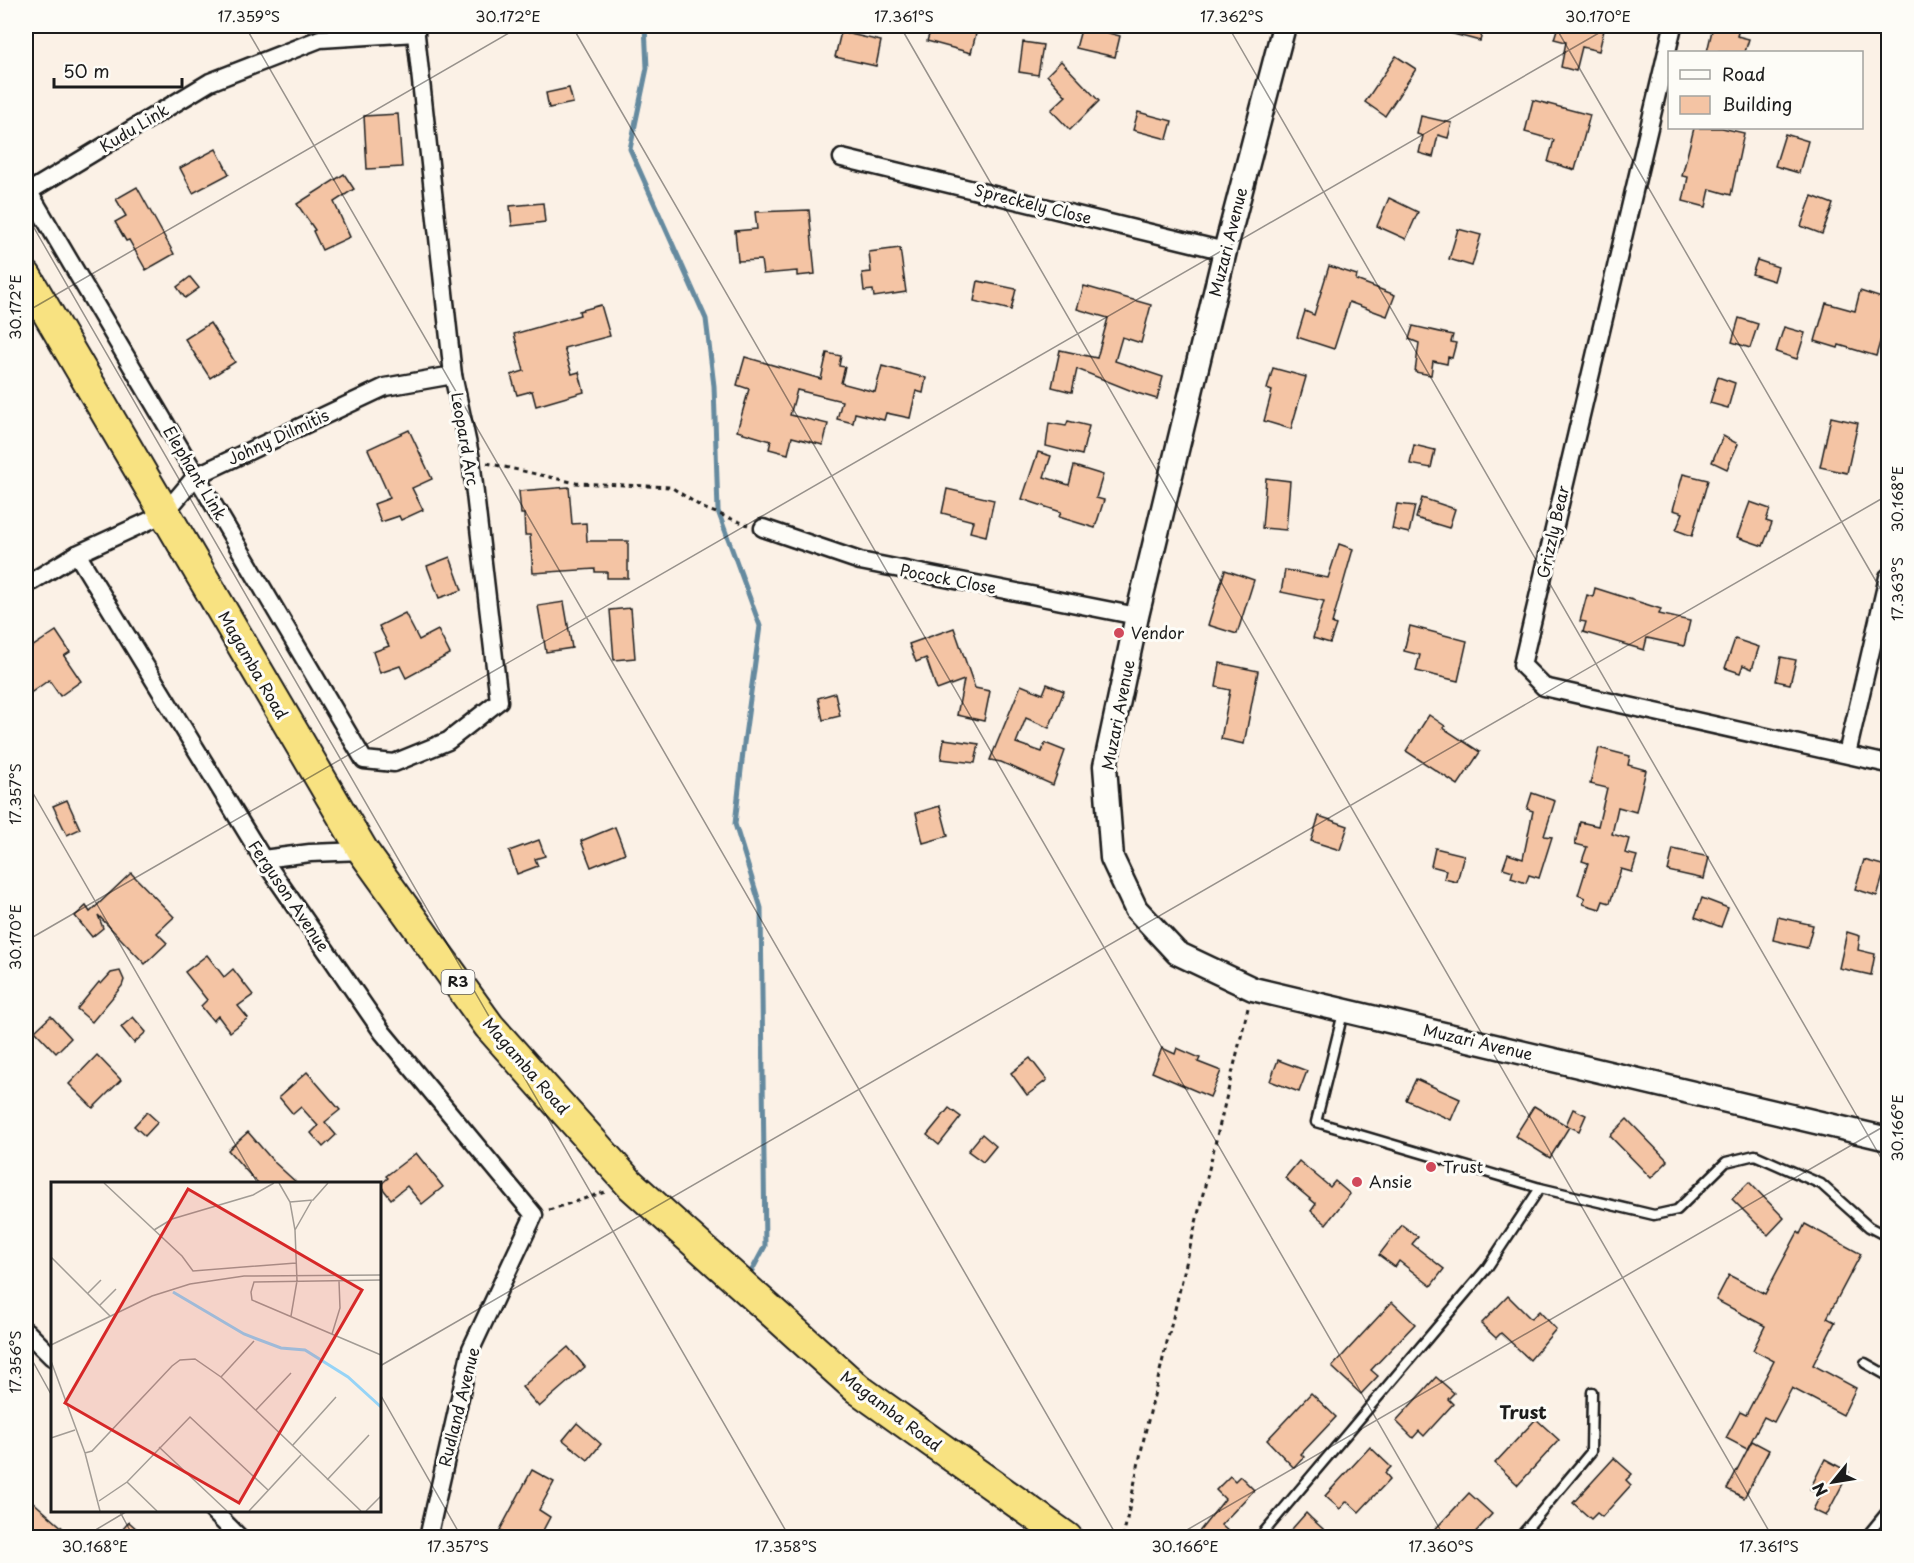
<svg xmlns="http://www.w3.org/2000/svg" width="1914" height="1563" font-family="'Playpen Sans',sans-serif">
<rect width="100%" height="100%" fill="#fbf1e6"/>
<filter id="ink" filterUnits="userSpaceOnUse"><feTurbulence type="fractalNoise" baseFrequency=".0167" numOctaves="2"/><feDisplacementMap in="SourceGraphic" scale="12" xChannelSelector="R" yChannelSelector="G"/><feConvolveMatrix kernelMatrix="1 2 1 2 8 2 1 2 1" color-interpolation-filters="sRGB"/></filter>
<g filter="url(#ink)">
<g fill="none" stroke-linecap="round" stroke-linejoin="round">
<polyline stroke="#658a9f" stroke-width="5" points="645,26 647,68 630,149 706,319 714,386 718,511 760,626 744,743 735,824 761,908 765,1246 750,1274"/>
</g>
<g fill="#f4c4a4" stroke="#1c1c1c" stroke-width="1.5">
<polygon points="932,26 978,26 971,53 927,41"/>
<polygon points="1082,26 1120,36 1115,57 1076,48"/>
<polygon points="1438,26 1484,26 1480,41 1438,30"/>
<polygon points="1558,26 1605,26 1599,51 1582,47 1576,71 1561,67 1566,42 1554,39"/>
<polygon points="1713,26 1740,26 1737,36 1749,39 1745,52 1707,52"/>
<polygon points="841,32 881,41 876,66 835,57"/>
<polygon points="1023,42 1043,45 1038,75 1019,72"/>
<polygon points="1396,56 1416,69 1385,116 1365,102"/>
<polygon points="1061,61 1099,101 1070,130 1051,110 1066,96 1047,75"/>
<polygon points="569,88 573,103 549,108 546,93"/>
<polygon points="1533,100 1590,115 1575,170 1548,162 1554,140 1525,132"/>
<polygon points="1138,112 1172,121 1167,139 1133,130"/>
<polygon points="398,114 402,167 367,169 364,116"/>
<polygon points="1421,116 1452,123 1448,138 1438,135 1433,157 1419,153 1423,136 1417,134"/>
<polygon points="1694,128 1722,128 1744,133 1731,195 1710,189 1706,207 1683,201 1688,177 1682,176"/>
<polygon points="1785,134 1808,141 1799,173 1775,166"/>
<polygon points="216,149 229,174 193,193 180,168"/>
<polygon points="344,174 354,189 334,202 350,237 322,250 313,231 315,230 297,204"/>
<polygon points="137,187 174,254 146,270 129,240 126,241 115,222 126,216 116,199"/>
<polygon points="1812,196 1833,204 1822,234 1801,226"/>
<polygon points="1389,198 1418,212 1406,239 1377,226"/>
<polygon points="543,203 545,222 512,226 510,206"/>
<polygon points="809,210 815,274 797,276 797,271 763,274 761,260 738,261 735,231 757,229 755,212"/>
<polygon points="1458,229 1481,235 1472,266 1449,259"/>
<polygon points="900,248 906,292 874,297 873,290 864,291 862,273 871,272 869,252"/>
<polygon points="1757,260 1778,267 1774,281 1752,274"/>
<polygon points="1329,266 1357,275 1356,280 1395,295 1387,316 1349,302 1334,349 1297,337 1305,311 1314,315"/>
<polygon points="190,277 199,288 185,298 177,287"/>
<polygon points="978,281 1016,289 1011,310 974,301"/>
<polygon points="1084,286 1151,305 1141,343 1122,337 1115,361 1163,377 1157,399 1137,393 1077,369 1072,392 1052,387 1060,350 1097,358 1108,318 1077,309"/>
<polygon points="1860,291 1888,300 1888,314 1876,356 1839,345 1838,348 1815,341 1826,303 1855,311"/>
<polygon points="601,305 610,336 564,348 572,374 579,372 584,392 536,406 532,391 517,395 511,375 524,371 514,334 580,315 579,311"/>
<polygon points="1739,318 1758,324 1750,348 1732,342"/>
<polygon points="210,323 235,362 210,378 185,339"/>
<polygon points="1413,326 1453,335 1451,342 1456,343 1452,358 1448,357 1447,364 1433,361 1431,375 1415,372 1419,343 1409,339"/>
<polygon points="1784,327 1805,333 1797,359 1776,352"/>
<polygon points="827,353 841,356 839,366 845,367 841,383 875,392 882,366 926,378 923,393 916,391 910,418 886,413 884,420 855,413 853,423 837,419 842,401 797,390 790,415 828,424 823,445 792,437 788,454 769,449 771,441 737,431 749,389 737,385 745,357 821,379"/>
<polygon points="1273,368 1306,377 1291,429 1264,421 1272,391 1267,389"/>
<polygon points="1718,377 1735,383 1728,408 1710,403"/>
<polygon points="1831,417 1858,423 1847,473 1820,467"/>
<polygon points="1068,421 1089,426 1082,455 1046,446 1049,423 1066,426"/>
<polygon points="409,430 432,479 412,488 423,510 401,520 399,516 381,522 374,504 390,498 368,449"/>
<polygon points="1723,436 1738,444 1727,469 1712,462"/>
<polygon points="1414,445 1435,450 1431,468 1410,464"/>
<polygon points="1038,452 1051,456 1044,477 1069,485 1074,466 1103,475 1096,498 1104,500 1095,528 1059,517 1061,512 1022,499"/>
<polygon points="1683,474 1708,480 1692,536 1676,530 1683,513 1673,510"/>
<polygon points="1266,478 1290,481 1286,530 1262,528"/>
<polygon points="569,487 572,524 586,523 587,541 628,541 628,578 607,578 607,572 595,572 595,569 533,573 530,535 525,535 524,514 521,514 519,491"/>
<polygon points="947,489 994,500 986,536 970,532 973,521 942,513"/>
<polygon points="1422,498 1455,509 1449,528 1416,518"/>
<polygon points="1750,502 1770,509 1766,521 1772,523 1763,546 1737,537"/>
<polygon points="1397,504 1415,506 1409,533 1392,529"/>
<polygon points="1339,544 1353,549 1332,623 1336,625 1330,643 1313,638 1324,601 1281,592 1285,570 1328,578"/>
<polygon points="450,557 462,590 439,598 427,566"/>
<polygon points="1225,570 1254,580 1237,634 1208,625"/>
<polygon points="1595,588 1661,609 1659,614 1690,621 1684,646 1647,638 1644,650 1583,632 1586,622 1580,621 1587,595 1593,597"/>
<polygon points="564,602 572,648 546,652 538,606"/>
<polygon points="631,608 635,658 614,660 610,610"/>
<polygon points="405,613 419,640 438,630 450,654 406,678 400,666 380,673 373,652 389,646 379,626"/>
<polygon points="1410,626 1467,641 1458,681 1416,671 1420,655 1404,651"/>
<polygon points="954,628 975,688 990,691 984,721 957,715 964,680 937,690 926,658 916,662 909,644"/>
<polygon points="56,631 70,652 64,656 81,681 60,696 49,680 26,696 26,651"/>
<polygon points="1735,639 1759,647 1752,669 1743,665 1740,673 1725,668"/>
<polygon points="1781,657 1796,660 1790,684 1776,681"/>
<polygon points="1220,663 1258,671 1244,744 1221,739 1230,690 1216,687"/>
<polygon points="1047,684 1064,691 1049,728 1026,718 1016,743 1042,752 1045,743 1065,751 1053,785 1001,762 990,760 1021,685 1043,694"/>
<polygon points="835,693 840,716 823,720 818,698"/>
<polygon points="1429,715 1445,726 1443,728 1480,752 1458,785 1406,751"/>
<polygon points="944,739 979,744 975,763 941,759"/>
<polygon points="1599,748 1630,756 1628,765 1646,770 1636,812 1618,807 1612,834 1629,839 1625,853 1637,856 1632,872 1621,869 1610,903 1603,901 1600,909 1583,904 1585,898 1578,895 1588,863 1582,861 1587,847 1575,844 1580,822 1598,826 1607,788 1590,784"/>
<polygon points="1532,793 1555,801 1544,836 1552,837 1539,878 1529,875 1526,883 1511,878 1513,871 1503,868 1508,854 1523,859 1533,811 1527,809"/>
<polygon points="67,800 80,829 67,835 53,806"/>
<polygon points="940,806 948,836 923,843 916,813"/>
<polygon points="1319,816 1348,826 1340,850 1311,841"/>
<polygon points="615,827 625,853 591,867 581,841"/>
<polygon points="539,840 545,856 535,859 538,866 517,874 509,851"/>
<polygon points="1435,848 1464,855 1457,882 1444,879 1446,870 1431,866"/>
<polygon points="1673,849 1709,857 1704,879 1668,871"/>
<polygon points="1864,860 1886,866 1877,896 1855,889"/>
<polygon points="131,873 174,917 157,933 167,943 145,964 98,915 103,928 92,937 75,916 86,906 90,912"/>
<polygon points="1702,898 1728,908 1721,927 1695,917"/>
<polygon points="1778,917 1813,925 1807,948 1773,940"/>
<polygon points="1847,932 1860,936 1858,950 1875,954 1871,975 1839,968"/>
<polygon points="207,955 224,977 233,969 253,995 238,1006 248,1018 230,1032 218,1016 213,1021 201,1006 207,1000 185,972"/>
<polygon points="120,971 124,980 122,986 92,1022 77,1009 99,982 101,984 111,973"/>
<polygon points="51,1016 71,1038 56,1053 35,1031"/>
<polygon points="133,1017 146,1032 134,1043 121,1027"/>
<polygon points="1162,1048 1175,1054 1177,1048 1200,1058 1198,1062 1221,1071 1210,1097 1152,1072"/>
<polygon points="97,1055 121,1080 93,1108 69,1084"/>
<polygon points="1030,1058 1047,1080 1027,1095 1011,1073"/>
<polygon points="1278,1060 1307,1071 1299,1092 1270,1081"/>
<polygon points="307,1072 340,1110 325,1122 336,1135 323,1147 311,1133 318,1126 301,1107 293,1114 279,1097"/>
<polygon points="1416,1079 1460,1099 1451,1120 1406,1100"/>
<polygon points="1534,1106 1569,1127 1550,1158 1515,1136"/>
<polygon points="949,1108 961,1117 939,1145 927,1135"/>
<polygon points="1573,1109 1586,1115 1579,1131 1566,1125"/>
<polygon points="147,1112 158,1122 145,1136 134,1126"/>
<polygon points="1627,1119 1668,1161 1651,1178 1610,1136"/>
<polygon points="248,1132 274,1162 298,1184 259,1184 250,1175 228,1150"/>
<polygon points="982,1134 996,1146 983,1162 968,1151"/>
<polygon points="416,1153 443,1187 422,1204 407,1186 391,1199 380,1185 388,1178 386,1176"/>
<polygon points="1299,1161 1330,1187 1335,1181 1350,1194 1326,1224 1311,1211 1316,1204 1285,1178"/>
<polygon points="1749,1182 1784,1218 1768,1235 1732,1199"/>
<polygon points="1805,1224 1861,1254 1827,1318 1835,1322 1813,1365 1856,1388 1843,1415 1792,1388 1774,1422 1764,1417 1747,1449 1726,1438 1740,1412 1746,1415 1774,1361 1753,1350 1765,1326 1716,1300 1729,1275 1765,1294 1798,1232 1800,1234"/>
<polygon points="1402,1225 1418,1237 1412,1244 1444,1269 1431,1286 1399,1261 1395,1267 1379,1255"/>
<polygon points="1508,1296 1531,1319 1539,1311 1556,1329 1530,1360 1501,1333 1496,1338 1481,1324"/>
<polygon points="1392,1302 1415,1324 1371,1370 1378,1376 1361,1394 1332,1367"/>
<polygon points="568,1347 585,1367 539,1407 522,1387"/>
<polygon points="1436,1377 1454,1393 1448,1399 1453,1404 1424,1436 1419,1431 1413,1438 1396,1421"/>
<polygon points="1311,1393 1336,1417 1301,1454 1304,1457 1294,1468 1267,1440"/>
<polygon points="1536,1419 1559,1440 1518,1485 1495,1463"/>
<polygon points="577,1423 601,1444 588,1460 563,1440"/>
<polygon points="1752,1441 1769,1450 1744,1498 1727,1489"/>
<polygon points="1370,1447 1391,1467 1385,1473 1390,1479 1359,1512 1347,1501 1340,1509 1325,1496"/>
<polygon points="1614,1458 1632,1474 1626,1480 1631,1485 1602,1517 1597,1513 1591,1519 1573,1503"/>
<polygon points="1825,1459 1849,1472 1826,1516 1813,1510 1821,1494 1810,1489"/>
<polygon points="532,1470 554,1482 539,1510 550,1517 539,1538 514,1538 500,1530"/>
<polygon points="1230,1476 1235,1481 1240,1476 1254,1490 1221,1525 1236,1538 1194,1538 1225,1499 1216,1490"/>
<polygon points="1469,1493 1492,1514 1470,1538 1427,1538"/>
<polygon points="32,1501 74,1538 31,1538 26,1533 26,1508"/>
<polygon points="1306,1513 1311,1518 1333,1538 1284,1538"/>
<polygon points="129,1522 147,1538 115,1538"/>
</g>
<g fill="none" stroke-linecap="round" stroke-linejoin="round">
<g stroke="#1c1c1c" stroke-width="13">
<g id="lane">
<polyline points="1343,1013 1316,1122 1540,1188 1654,1215 1677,1210 1726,1162 1755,1155 1821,1184 1869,1227 1888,1237"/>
<polyline points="1865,1363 1888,1376"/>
<polyline points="1259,1538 1487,1268 1540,1188"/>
<polyline points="1519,1538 1591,1452 1592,1392"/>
<polyline points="1865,1538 1888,1510"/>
</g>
</g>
<g stroke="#1c1c1c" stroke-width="21">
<g id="street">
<polyline points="1673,26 1522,665 1544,687 1888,764"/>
<polyline points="842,158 1225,251"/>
<polyline points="26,187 364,760 394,763 448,741 499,701 471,459 453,375 415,26"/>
<polyline points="28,192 210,82 320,39 416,33"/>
<polyline points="763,528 860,561 1137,616"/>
<polyline points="77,554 263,859 383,1033 534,1215 471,1349 428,1538"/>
<polyline points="26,585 77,554 164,514 196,476 385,387 453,375"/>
<polyline points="1847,754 1888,577"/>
<polyline points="263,859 310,853 363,851"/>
<polyline points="26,1331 52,1357"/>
<polyline points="212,1510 240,1538"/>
</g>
</g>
<g stroke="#1c1c1c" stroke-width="27">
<polyline id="secondary" points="1284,26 1225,251 1137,616 1105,766 1112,858 1136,909 1177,953 1253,989 1888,1139"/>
</g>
<g stroke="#1c1c1c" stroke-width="34">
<polyline id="highway" points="26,276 363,851 489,1026 630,1184 858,1389 1067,1538"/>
</g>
<g stroke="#1c1c1c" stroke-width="3" stroke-dasharray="4.5 4.5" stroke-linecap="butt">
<polyline points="487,463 576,483 671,487 703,508 748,525"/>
<polyline points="549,1210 605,1192"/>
<polyline points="1123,1538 1145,1433 1248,1008"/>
</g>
<use href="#lane" stroke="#fdfcf7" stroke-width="8"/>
<use href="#street" stroke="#fdfcf7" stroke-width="16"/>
<use href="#secondary" stroke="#fdfcf7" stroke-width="22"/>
<use href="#highway" stroke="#f8e281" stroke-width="30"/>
</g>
</g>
<path fill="none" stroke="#1c1c1c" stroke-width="1.5" stroke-opacity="0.45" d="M245,26L1118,1538M572,26L1445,1538M900,26L1773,1538M1228,26L1888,1170M1555,26L1888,602M1883,26L1888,35M26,214L790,1538M26,312L521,26M26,781L258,1184M26,941L1611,26M26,1349L52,1396M380,1366L1888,495M380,1394L462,1538M119,1510L134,1538M82,1538L129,1510M1173,1538L1888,1124"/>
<g fill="#d1495b" stroke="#fdfcf7" stroke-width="2">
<circle cx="1119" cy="633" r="6"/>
<circle cx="1431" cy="1167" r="6"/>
<circle cx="1357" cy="1182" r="6"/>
</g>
<g text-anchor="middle" stroke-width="6" stroke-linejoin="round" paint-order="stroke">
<rect fill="#fdfcf7" stroke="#605f5e" stroke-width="1.5" x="441.5" y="970" width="33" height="24" rx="4.5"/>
<g font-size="15" font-weight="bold" fill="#1c1c1c">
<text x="458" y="987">R3</text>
</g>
<g font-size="16" fill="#1c1c1c" stroke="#fdfcf7">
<text transform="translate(134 128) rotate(-31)" y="6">Kudu Link</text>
<text transform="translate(1033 204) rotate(14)" y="6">Spreckely Close</text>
<text transform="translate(1228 242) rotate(-76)" y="6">Muzari Avenue</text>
<text transform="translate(278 437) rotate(-25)" y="6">Johny Dilmitis</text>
<text transform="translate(465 439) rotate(80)" y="6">Leopard Arc</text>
<text transform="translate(195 473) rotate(59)" y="6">Elephant Link</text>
<text transform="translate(1553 532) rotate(-77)" y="6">Grizzly Bear</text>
<text transform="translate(948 579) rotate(11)" y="6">Pocock Close</text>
<text transform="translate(253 665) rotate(60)" y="6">Magamba Road</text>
<text transform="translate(1118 715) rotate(-79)" y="6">Muzari Avenue</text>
<text transform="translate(289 896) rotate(56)" y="6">Ferguson Avenue</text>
<text transform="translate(1478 1042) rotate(13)" y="6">Muzari Avenue</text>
<text transform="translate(526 1066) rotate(49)" y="6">Magamba Road</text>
<text transform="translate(459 1407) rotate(-76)" y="6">Rudland Avenue</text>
<text transform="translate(891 1411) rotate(37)" y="6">Magamba Road</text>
</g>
<g font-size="16" fill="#1c1c1c" stroke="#fdfcf7" text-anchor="start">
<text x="1131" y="639">Vendor</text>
<text x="1443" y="1173">Trust</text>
<text x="1369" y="1188">Ansie</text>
</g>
<g font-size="18" font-weight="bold" fill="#1c1c1c" stroke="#fdfcf7">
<text x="1523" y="1419">Trust</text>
</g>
</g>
<g transform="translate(51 1182)">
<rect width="330" height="330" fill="#fbf1e6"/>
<path fill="none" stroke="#96d4f7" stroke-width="3" d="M122,110L193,152L230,166L254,168L297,195L330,225"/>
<path fill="none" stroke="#a29c95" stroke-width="1.5" d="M53,1L131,74L142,89L245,81M228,1L239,20L244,48L246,99L240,134M239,20L262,18L277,1M103,48L121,37L202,13L223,1M244,48L261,18M0,75L59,134M330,98L203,100L200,110L201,118L330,173M37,111L50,98M49,123L65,107M281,152L289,126L288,99M0,163L101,114L139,102L193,94L330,93M0,179L34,271M170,195L203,159M205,228L240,191M0,256L24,248M241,264L285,215M108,265L176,329M34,271L41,269L121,184L129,178L144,177L170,195L310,329M34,271L49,329M276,298L318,253M76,300L106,329M48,319L76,300L139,235L217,308M198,329L250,273M315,329L330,314"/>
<path fill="#d62828" fill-opacity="0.15" stroke="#d62828" stroke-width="3" d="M137,7L311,108L188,321L14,221Z"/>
<rect width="330" height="330" fill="none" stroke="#1c1c1c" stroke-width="3"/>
</g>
<rect width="1914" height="1563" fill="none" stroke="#fdfcf7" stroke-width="66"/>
<rect x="1668" y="51" width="195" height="78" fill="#fdfcf7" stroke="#a3a29f" stroke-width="1.5"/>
<rect x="1680" y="70" width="30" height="9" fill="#fdfcf7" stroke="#a3a29f" stroke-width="1.5"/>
<text x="1722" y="81" font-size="18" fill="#1c1c1c">Road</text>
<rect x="1680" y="96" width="30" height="18" fill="#f4c4a4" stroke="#a3a29f" stroke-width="1.5"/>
<text x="1722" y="111" font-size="18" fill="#1c1c1c">Building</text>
<g transform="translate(1833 1482) rotate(240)" stroke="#fdfcf7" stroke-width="4.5" paint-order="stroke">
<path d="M0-4.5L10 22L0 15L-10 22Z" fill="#1c1c1c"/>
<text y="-9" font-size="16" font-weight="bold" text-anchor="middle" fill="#1c1c1c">N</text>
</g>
<path d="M54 78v9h128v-9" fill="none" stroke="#1c1c1c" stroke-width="3"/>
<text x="63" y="78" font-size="18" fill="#1c1c1c" stroke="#fdfcf7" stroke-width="4.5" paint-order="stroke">50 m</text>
<rect x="33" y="33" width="1848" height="1497" fill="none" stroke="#1c1c1c" stroke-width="2"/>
<g font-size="15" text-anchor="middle" fill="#1c1c1c">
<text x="249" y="22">17.359°S</text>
<text x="508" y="22">30.172°E</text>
<text x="904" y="22">17.361°S</text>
<text x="1232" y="22">17.362°S</text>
<text x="1598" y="22">30.170°E</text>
<text transform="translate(16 307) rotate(-90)" y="5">30.172°E</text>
<text transform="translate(1898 499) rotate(-90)" y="5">30.168°E</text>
<text transform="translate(1898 589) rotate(-90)" y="5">17.363°S</text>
<text transform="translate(16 794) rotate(-90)" y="5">17.357°S</text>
<text transform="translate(16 937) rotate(-90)" y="5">30.170°E</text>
<text transform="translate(1898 1128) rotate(-90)" y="5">30.166°E</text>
<text transform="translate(16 1362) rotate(-90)" y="5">17.356°S</text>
<text x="95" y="1552">30.168°E</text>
<text x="458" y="1552">17.357°S</text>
<text x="786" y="1552">17.358°S</text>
<text x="1185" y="1552">30.166°E</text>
<text x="1441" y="1552">17.360°S</text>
<text x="1769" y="1552">17.361°S</text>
</g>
</svg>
